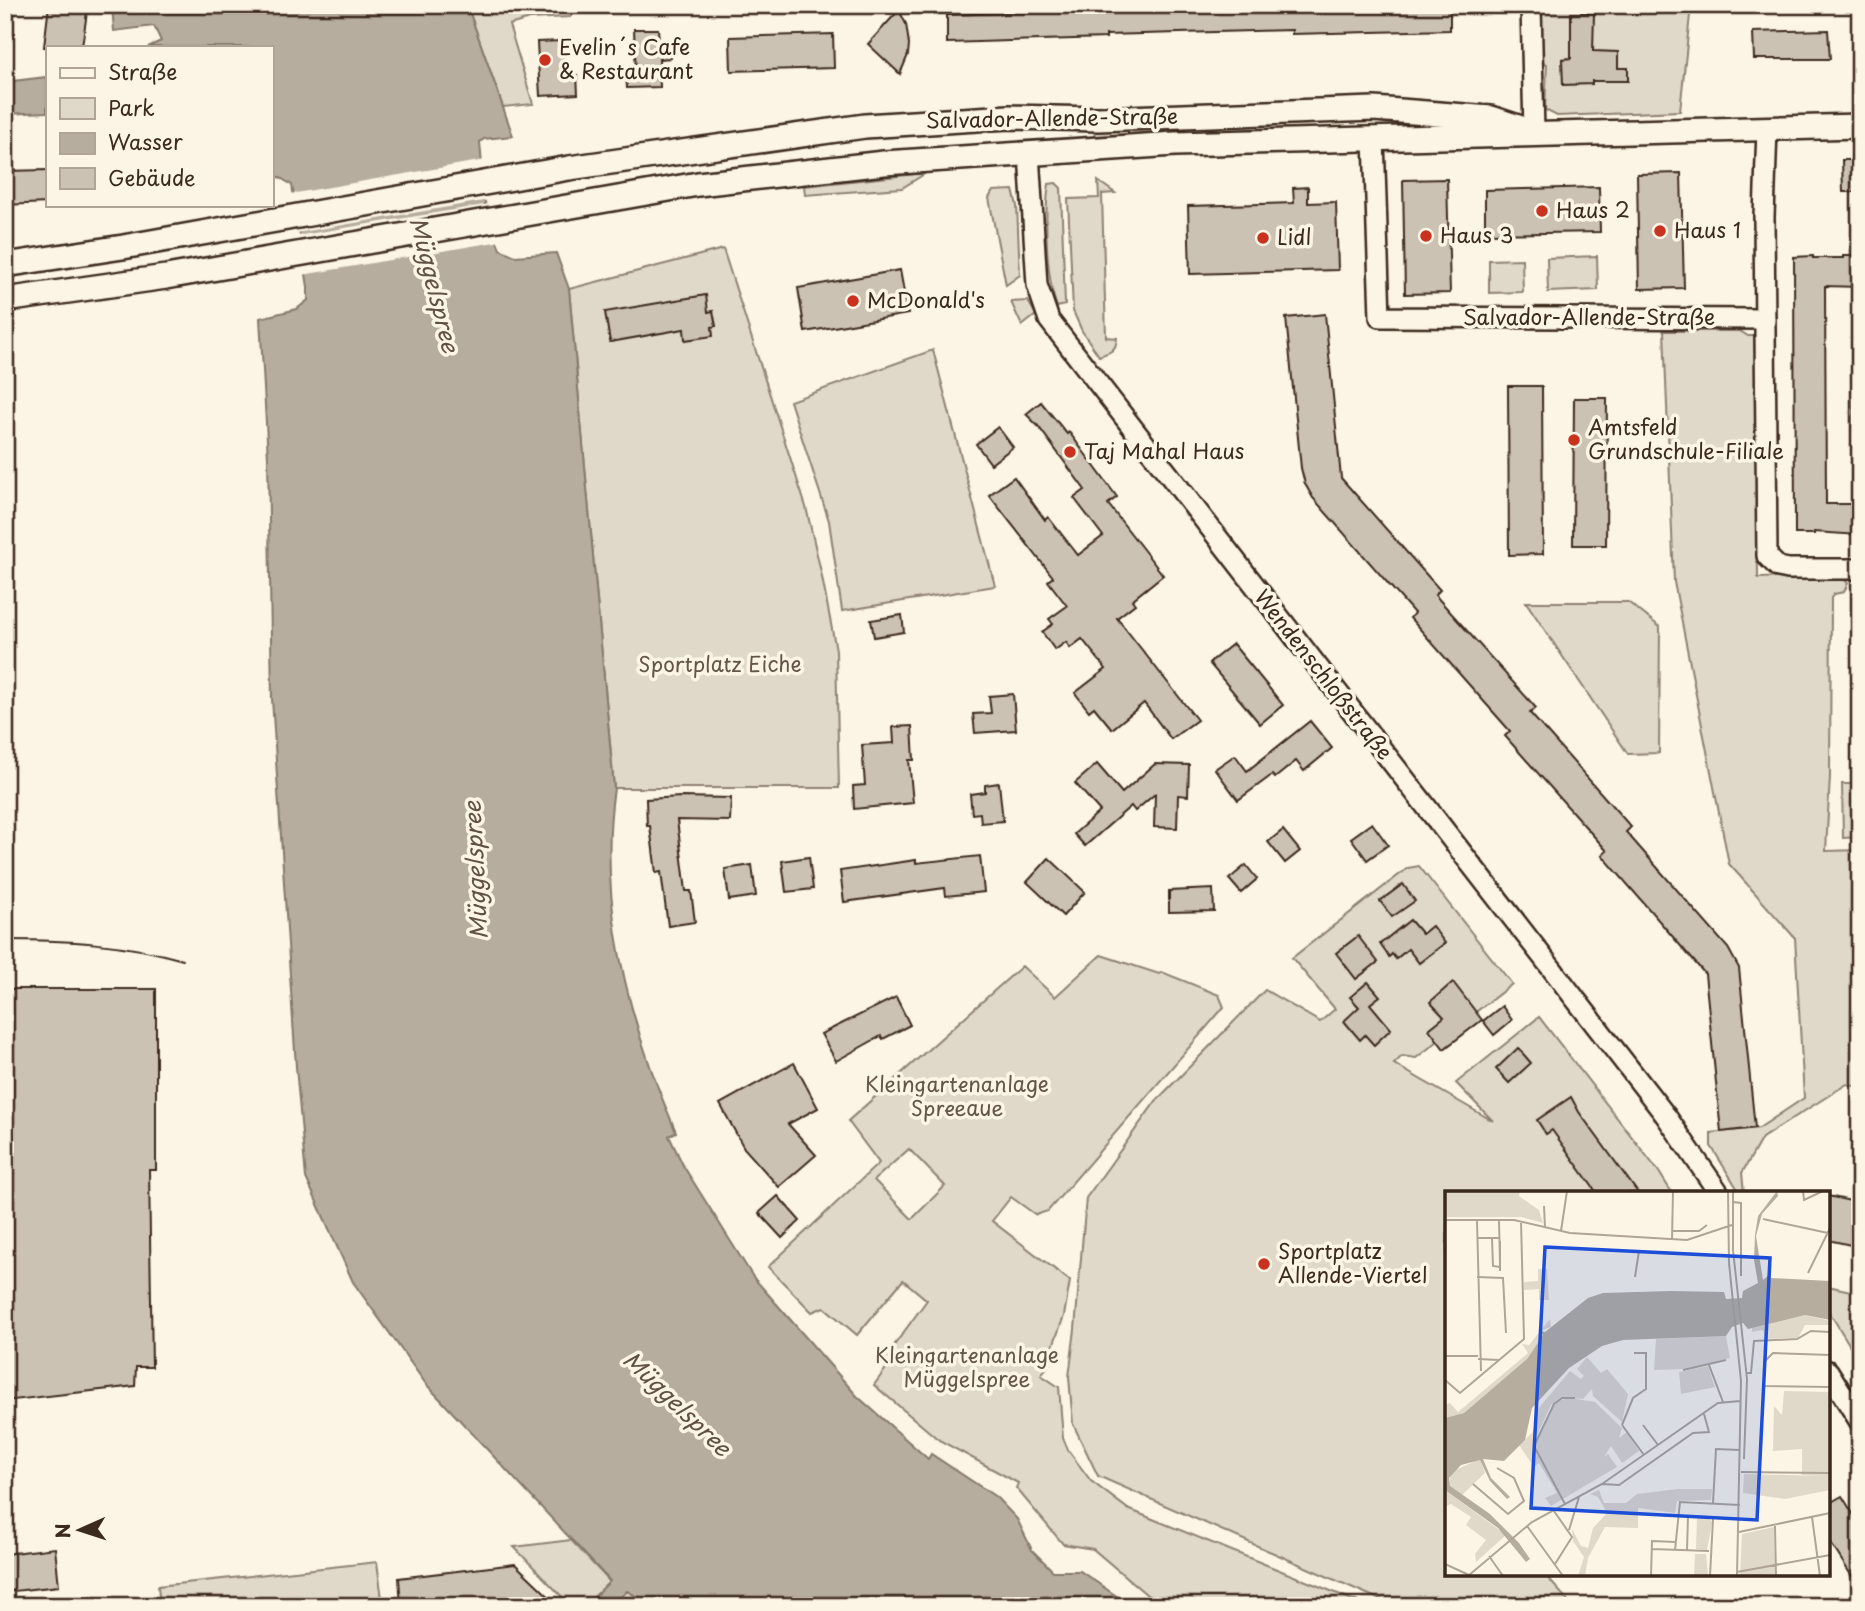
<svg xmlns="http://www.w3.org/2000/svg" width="1865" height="1611" font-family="'Playpen Sans',sans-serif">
<rect width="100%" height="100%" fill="#fcf5e5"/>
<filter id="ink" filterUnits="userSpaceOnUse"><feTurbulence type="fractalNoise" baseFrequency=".0143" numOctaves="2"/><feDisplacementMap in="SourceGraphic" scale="14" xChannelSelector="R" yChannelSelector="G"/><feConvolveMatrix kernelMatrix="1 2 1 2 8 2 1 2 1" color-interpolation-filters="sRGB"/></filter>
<g filter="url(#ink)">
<g fill="#e0d8c8" stroke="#8e8173" stroke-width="2" fill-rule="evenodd">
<polygon points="467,5 578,5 570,17 530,19 509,25 533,104 503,107"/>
<polygon points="1541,5 1691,5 1680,111 1557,116 1545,110 1547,64 1542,63"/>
<polygon points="1217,126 1217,132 1132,134 1095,138 1094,130"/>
<polygon points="926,173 902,188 805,195 804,186"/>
<path d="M1098,181L1115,193L1102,194L1106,337L1117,338C1116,351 1111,352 1099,356L1082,331L1073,311L1068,199L1099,198Z"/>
<path d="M1056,183L1061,188L1065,305L1057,307C1046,278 1044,215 1049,184Z"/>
<polygon points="1013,190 1017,206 1020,275 1006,285 989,198 993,191"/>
<polygon points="723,249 806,507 821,572 836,650 839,788 614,788 569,289"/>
<polygon points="1597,256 1598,290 1548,292 1547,258"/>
<polygon points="1522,259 1523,292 1489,293 1489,260"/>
<polygon points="1028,301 1036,315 1022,326 1011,302"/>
<polygon points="1664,331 1740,331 1748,336 1756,336 1758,578 1836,576 1841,577 1848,583 1844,592 1834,594 1831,598 1830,776 1826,851 1860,850 1860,1083 1854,1086 1847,1084 1762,1138 1742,1173 1744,1193 1740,1193 1711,1146 1711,1133 1759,1128 1804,1098 1795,938 1729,864 1674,582"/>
<rect x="1853" y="342" width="7" height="85"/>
<polygon points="933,350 995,586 842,611 829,521 790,401"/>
<polygon points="1526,602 1628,602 1660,627 1659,753 1628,754"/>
<polygon points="1842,784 1860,784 1860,837 1843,838"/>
<polygon points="1419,866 1512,984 1416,1058 1402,1056 1394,1064 1493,1121 1456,1083 1539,1017 1659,1172 1672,1193 1447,1193 1447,1574 1544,1574 1570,1603 1567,1606 1452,1606 1457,1601 1383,1601 1098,1476 1073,1424 1069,1377 1075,1329 1086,1198 1156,1101 1265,990 1320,1022 1335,1009 1292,958 1408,868"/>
<path d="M1101,955L1159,974L1162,972L1219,995L1224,1007L1048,1211L1036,1215L1011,1197L992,1221L1070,1281L1064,1316L1053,1346L1058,1352L1041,1375L1059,1387L1063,1438L1068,1450L1091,1481L1128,1509L1368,1606H1187L1169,1603L1166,1606H1160L1093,1549L1063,1544L1016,1488L1018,1483L939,1440L874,1385L890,1363L885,1358L927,1300L903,1280L857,1335L824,1307L812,1312L768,1267L879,1163L848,1121L1022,966L1055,997ZM909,1149L945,1186L912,1219L874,1180Z"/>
<polygon points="1828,1286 1860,1293 1860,1362 1828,1310"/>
<polygon points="571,1540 610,1582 589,1603 591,1606 571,1606 514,1547"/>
<polygon points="377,1562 383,1606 160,1606 158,1586"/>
<polygon points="627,1591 654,1606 612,1606"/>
</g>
<g fill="#b7ad9e" stroke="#85796b" stroke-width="2">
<path d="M112,5H467L513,136L484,139L480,142L482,165L466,169C489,201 489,203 481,241L496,238L500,249L515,256L556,253L569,289L614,788C597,905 630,1026 676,1132L669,1136L684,1167L753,1277L857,1396L928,1459L931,1454L996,1497L1017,1519L1032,1550L1053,1571H1080L1131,1606H654L627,1591L612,1606H591L588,1603L610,1581L426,1384L353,1282L306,1178L296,1067L272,699L268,458L260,318L297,309L308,300V287L292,185L279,177L271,178V47H148L161,41L154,26L114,31Z"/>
<polygon points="47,77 47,112 5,114 5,82"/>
</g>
<g fill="#fcf5e5">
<polygon points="485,160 484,168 470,172 474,193 488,193 489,200 296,233 290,194"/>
<polygon points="490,204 491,209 480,214 484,237 497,235 501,241 302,275 296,236"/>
</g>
<g fill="#ccc2b3" stroke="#3b2a1e" stroke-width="2">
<polygon points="49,5 88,5 82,47 44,47"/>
<polygon points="1228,5 1450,5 1450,30 1292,34 1292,30 1106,35 1106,38 947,43 947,15"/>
<polygon points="899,10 906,24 909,44 908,55 900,74 868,44"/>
<polygon points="1571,13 1594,13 1593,51 1618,52 1618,68 1628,68 1628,81 1592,81 1592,84 1563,85 1562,59 1571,58"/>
<polygon points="634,29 658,29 659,41 670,41 671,58 659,59 660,87 627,88 626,74 636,74"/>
<polygon points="1828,30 1830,59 1754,59 1753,32"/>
<polygon points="833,34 834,68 731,71 730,37"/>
<polygon points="562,41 564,76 577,75 578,94 540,96 537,42"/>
<polygon points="1842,160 1860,160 1860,192 1843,192"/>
<polygon points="47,170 47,203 5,205 5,171"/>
<polygon points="1681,173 1684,288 1639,289 1637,174"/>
<polygon points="1447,179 1450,293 1405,294 1403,180"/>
<polygon points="1308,187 1308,203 1336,202 1338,270 1190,274 1188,206 1294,203 1293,188"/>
<polygon points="1599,187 1600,232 1485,234 1485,190"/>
<polygon points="1813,256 1813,258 1843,258 1843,256 1860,256 1860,287 1825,286 1826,504 1860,504 1860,535 1814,532 1814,534 1795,534 1794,257"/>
<polygon points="900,270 908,314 805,332 798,288"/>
<polygon points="706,295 708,312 713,311 716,326 712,327 713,336 685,340 684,329 610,342 605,312"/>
<polygon points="1325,314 1341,478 1440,590 1435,595 1536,708 1530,713 1631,827 1626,832 1728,948 1739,968 1755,1128 1721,1132 1705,974 1602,855 1607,851 1505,736 1510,731 1410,618 1414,613 1313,498 1305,484 1301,468 1286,318"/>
<polygon points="1508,386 1542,386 1543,554 1509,555"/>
<polygon points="1574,398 1607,398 1606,545 1573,545"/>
<polygon points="1041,402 1067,434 1069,432 1117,497 1108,504 1163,575 1132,600 1135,604 1117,618 1197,720 1171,739 1144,703 1112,729 1094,707 1089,711 1075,693 1106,669 1082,639 1070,648 1066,642 1055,650 1042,632 1053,624 1049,619 1067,606 1048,581 1053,577 989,495 1014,477 1045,520 1048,517 1078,555 1103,536 1074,498 1085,490 1038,426 1026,414"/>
<polygon points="998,427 1013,447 991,464 976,444"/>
<polygon points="902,615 904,632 874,637 871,620"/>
<polygon points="1233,644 1283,705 1260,724 1209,663"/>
<polygon points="1013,694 1016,730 975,733 973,714 991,713 989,696"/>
<polygon points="1310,721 1332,748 1304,771 1296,761 1275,778 1272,775 1238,800 1215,769 1235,755 1247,771"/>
<polygon points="912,726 914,760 909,760 913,803 854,809 853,786 865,785 862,745 894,743 893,727"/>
<polygon points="1097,764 1122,793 1155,764 1189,765 1188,796 1178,795 1177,828 1154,827 1155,794 1135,811 1131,806 1085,846 1074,834 1100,811 1075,783"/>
<polygon points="999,783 1003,821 981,823 980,813 972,814 970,794 985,792 985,785"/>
<polygon points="681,797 731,798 730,821 677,820 686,891 691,891 695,922 668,926 661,872 656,873 650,826 647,826 646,799"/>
<polygon points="1372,823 1388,845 1367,860 1351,838"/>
<polygon points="1283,830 1300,851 1285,863 1268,842"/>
<polygon points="980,856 984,892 946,896 945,888 844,902 840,871 916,860 916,863"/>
<polygon points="809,857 813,889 786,892 782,861"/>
<polygon points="1049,858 1085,892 1063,916 1027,882"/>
<polygon points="752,865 756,896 729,900 725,869"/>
<polygon points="1246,865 1257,879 1241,893 1229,879"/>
<polygon points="1403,884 1415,901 1392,917 1380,901"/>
<polygon points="1213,889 1214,911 1169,912 1169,891"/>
<polygon points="1410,920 1422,934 1432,926 1445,943 1419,963 1408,949 1396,959 1392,954 1389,957 1380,944"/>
<polygon points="1358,936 1378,962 1356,979 1336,953"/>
<polygon points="1368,982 1380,996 1370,1004 1391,1029 1374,1045 1365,1035 1360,1040 1344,1021 1359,1007 1350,997"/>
<polygon points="1453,982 1482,1020 1444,1049 1429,1029 1444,1017 1430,1002"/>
<polygon points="5,989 156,989 156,1170 149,1170 152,1367 136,1367 135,1386 5,1401"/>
<polygon points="896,997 910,1025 883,1039 881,1036 836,1061 821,1034"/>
<polygon points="1502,1006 1512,1020 1494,1035 1483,1021"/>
<polygon points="1518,1048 1531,1063 1509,1083 1496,1069"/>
<polygon points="794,1063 818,1108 788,1124 816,1155 779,1187 744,1148 720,1104"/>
<polygon points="1571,1097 1579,1112 1638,1193 1597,1193 1552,1130 1546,1134 1537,1120"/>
<polygon points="778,1196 800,1221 782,1238 759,1213"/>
<polygon points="1828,1196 1860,1203 1860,1247 1828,1240"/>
<polygon points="1842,1496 1860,1525 1860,1589 1828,1539 1828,1504"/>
<polygon points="55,1548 59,1586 5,1592 5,1554"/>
<polygon points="515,1564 559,1606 401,1606 399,1578"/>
</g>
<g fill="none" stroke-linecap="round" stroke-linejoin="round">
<g stroke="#3b2a1e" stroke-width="24">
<g id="minor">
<polyline points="1531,5 1534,133"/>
<polyline points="1767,128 1764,217 1767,556 1778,567 1788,569 1860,569"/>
<polyline points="1374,139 1380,317 1765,319"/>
<polyline points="1029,153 1037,285 1049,320 1666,1116 1719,1193"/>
<polyline points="1828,1371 1860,1422"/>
</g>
</g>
<g stroke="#3b2a1e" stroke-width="28">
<g id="major">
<polyline points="5,265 123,247 569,168 865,126 1009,117 1098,119 1374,109 1491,118 1521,128"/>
<polyline points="5,300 166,277 698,184 884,163 1175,144 1860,126"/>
</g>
</g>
<use href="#minor" stroke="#fcf5e5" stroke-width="19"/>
<use href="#major" stroke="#fcf5e5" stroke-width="23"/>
<path stroke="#3b2a1e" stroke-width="2" d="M5,940C66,940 124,943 183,960"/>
</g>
</g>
<g fill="#c8321e" stroke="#fcf5e5" stroke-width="2.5">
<circle cx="545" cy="60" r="7"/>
<circle cx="1542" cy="211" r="7"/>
<circle cx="1660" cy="231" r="7"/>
<circle cx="1426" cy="236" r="7"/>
<circle cx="1263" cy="238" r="7"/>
<circle cx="853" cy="301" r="7"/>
<circle cx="1574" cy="440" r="7"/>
<circle cx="1070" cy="452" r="7"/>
<circle cx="1264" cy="1264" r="7"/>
</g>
<g text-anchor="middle" stroke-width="7" stroke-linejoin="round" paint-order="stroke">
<g font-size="21" fill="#3b2a1e" stroke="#fcf5e5" text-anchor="start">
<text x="559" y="55">Evelin´s Cafe<tspan x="559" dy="24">&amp; Restaurant</tspan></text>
<text x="1556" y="218">Haus 2</text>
<text x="1674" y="238">Haus 1</text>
<text x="1440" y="243">Haus 3</text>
<text x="1277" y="245">Lidl</text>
<text x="867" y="308">McDonald's</text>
<text x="1588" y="435">Amtsfeld<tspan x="1588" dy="24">Grundschule-Filiale</tspan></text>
<text x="1084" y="459">Taj Mahal Haus</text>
<text x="1278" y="1259">Sportplatz<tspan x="1278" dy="24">Allende-Viertel</tspan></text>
</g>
<g font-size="21" fill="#3b2a1e" stroke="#fcf5e5">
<text transform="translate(1052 119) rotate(-1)" y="7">Salvador-Allende-Straße</text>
<text x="1589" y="325">Salvador-Allende-Straße</text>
<text transform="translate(1323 675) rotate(52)" y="7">Wendenschloßstraße</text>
</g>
<g font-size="21" fill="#645648" stroke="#fcf5e5">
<text x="720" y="672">Sportplatz Eiche</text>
<text x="957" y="1092">Kleingartenanlage<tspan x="957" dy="24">Spreeaue</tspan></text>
<text x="967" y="1363">Kleingartenanlage<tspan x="967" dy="24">Müggelspree</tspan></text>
</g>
<g font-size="23" font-style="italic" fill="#605144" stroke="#fcf5e5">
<text transform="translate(434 285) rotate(76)" y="8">Müggelspree</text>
<text transform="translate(476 870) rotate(-93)" y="8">Müggelspree</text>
<text transform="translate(677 1404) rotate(44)" y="8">Müggelspree</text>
</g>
</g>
<g transform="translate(1445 1191)">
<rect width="385" height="385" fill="#fcf5e5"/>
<path d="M0,0H75L74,5L94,19L98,32L76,26H0ZM93,78H102L104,109H94V98L79,99V91L93,90ZM360,124L385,130V134H360L353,147L320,148L318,139L307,141V137ZM105,128L106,136L95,140L98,144L82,168L19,222L0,227V214L5,212L13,221L83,162L77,153L84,154ZM281,145L285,167L239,178L209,179L211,148ZM142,166L156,182L162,178L183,203L177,231L148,205L147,198L138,208L116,206L106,214L87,255L111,210L125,207L150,211L177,237L174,247L182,241L194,260L177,272L166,255L159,266L163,263L172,276L106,315L100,307L112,302L94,272L89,276L74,254L88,241L92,219L125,180L136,188L139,185L132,178ZM263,175L270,196L236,203L234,181ZM339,200L385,201V299L340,308L298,302L299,283L379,285L357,284V258L328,260L329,215L337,224ZM35,268L40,282L17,304L4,295L6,281ZM232,298H267L266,309L232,310L230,322L193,317V337L160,336L143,367L140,385H133L139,366L128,350L127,338L136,355L143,357L148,337L162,322L153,306L145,303L154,299L159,312H181L192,303ZM0,299L61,344L31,371L30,363L41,349L21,334L26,326L6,313L0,316ZM252,324L264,325L267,332L262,359L251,358ZM329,336L330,385H295L297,343ZM250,363H261L263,385H249Z" fill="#e0d8c8"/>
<path d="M332,0L333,5L317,23L311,45L318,89L325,83L326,87L385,90V129L360,124L303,138L298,132L287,136L281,145L178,149L157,155L124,177L87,217L80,249L59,270L38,268L46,287L65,306L62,308L45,290L35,269L16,274L4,287L5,295L45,323L74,352L85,368L81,371L53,337L0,299V227L19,222L82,168L98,144L95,140L100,141L143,107L158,102L226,100L279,101L281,108L297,107L298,100L313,92L309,69L310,44L313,25Z" fill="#b7ad9e"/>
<path fill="none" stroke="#afa495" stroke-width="2" d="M283,0L284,72L296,190L292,385M288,0V59L302,188L299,268M358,0L359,9L378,0M288,11L296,12V85M99,15L100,37M318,28L383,42M0,29H69L125,42L242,49L287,34M54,29L55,73M32,30L36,180M116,40L122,0M227,40H254L262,34M32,47H55M47,47L48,75L55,76M227,48L228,0M55,50V80M363,82L385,37M32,86L58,87L61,142M190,86L194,60M385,164L328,162L319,171V195L385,196M0,165H33M33,168L54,169M264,174L278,211M238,179L281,169M301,182H306L309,150L352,148L366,140L385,141M0,189L15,202L79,148L76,30M177,234L188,207L201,198V162H189M177,234L199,264M198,234L213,254M296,281L385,282M28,293L63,323L79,310L69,287L52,277M157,293L174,294L248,242L264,241L259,223M268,312L271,258L295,259M120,313L89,255L109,213L117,207H130M109,320L127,346L110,373M367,326L375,385M82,335L118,385M330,335L331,385M124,339L134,306M294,341L385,322M207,358L264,360M230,359L235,311L295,314M242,360L243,325M44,365L58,385M0,373L24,384M292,381L385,364M23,385L87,331L157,293L273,212L295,210M206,385L207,350L231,351M265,385L268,328"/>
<path fill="#1d4ed8" fill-opacity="0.15" stroke="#1d4ed8" stroke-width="3.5" d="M100,56L325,67L312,329L86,317Z"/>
<rect width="385" height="385" fill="none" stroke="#3b2a1e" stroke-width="3.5"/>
</g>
<rect width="1865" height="1611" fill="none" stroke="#fcf5e5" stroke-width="28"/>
<rect x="14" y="14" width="1837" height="1583" fill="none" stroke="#3b2a1e" stroke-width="2.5" filter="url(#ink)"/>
<rect x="46" y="46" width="228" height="161" fill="#fcf5e5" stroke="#afa495" stroke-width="2"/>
<rect x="60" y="68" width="35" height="10" fill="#fcf5e5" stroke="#afa495" stroke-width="2"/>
<text x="108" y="80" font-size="21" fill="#3b2a1e">Straße</text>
<rect x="60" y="98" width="35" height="21" fill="#e0d8c8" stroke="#afa495" stroke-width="2"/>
<text x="108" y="116" font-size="21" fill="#3b2a1e">Park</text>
<rect x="60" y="133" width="35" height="21" fill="#b7ad9e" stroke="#afa495" stroke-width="2"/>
<text x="108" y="150" font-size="21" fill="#3b2a1e">Wasser</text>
<rect x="60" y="168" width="35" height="21" fill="#ccc2b3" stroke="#afa495" stroke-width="2"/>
<text x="108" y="186" font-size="21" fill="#3b2a1e">Gebäude</text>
<g transform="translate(80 1530) rotate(267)" stroke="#fcf5e5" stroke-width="5" paint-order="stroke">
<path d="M0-5L12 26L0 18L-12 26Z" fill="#3b2a1e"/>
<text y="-10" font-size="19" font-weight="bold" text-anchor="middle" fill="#3b2a1e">N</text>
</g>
</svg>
